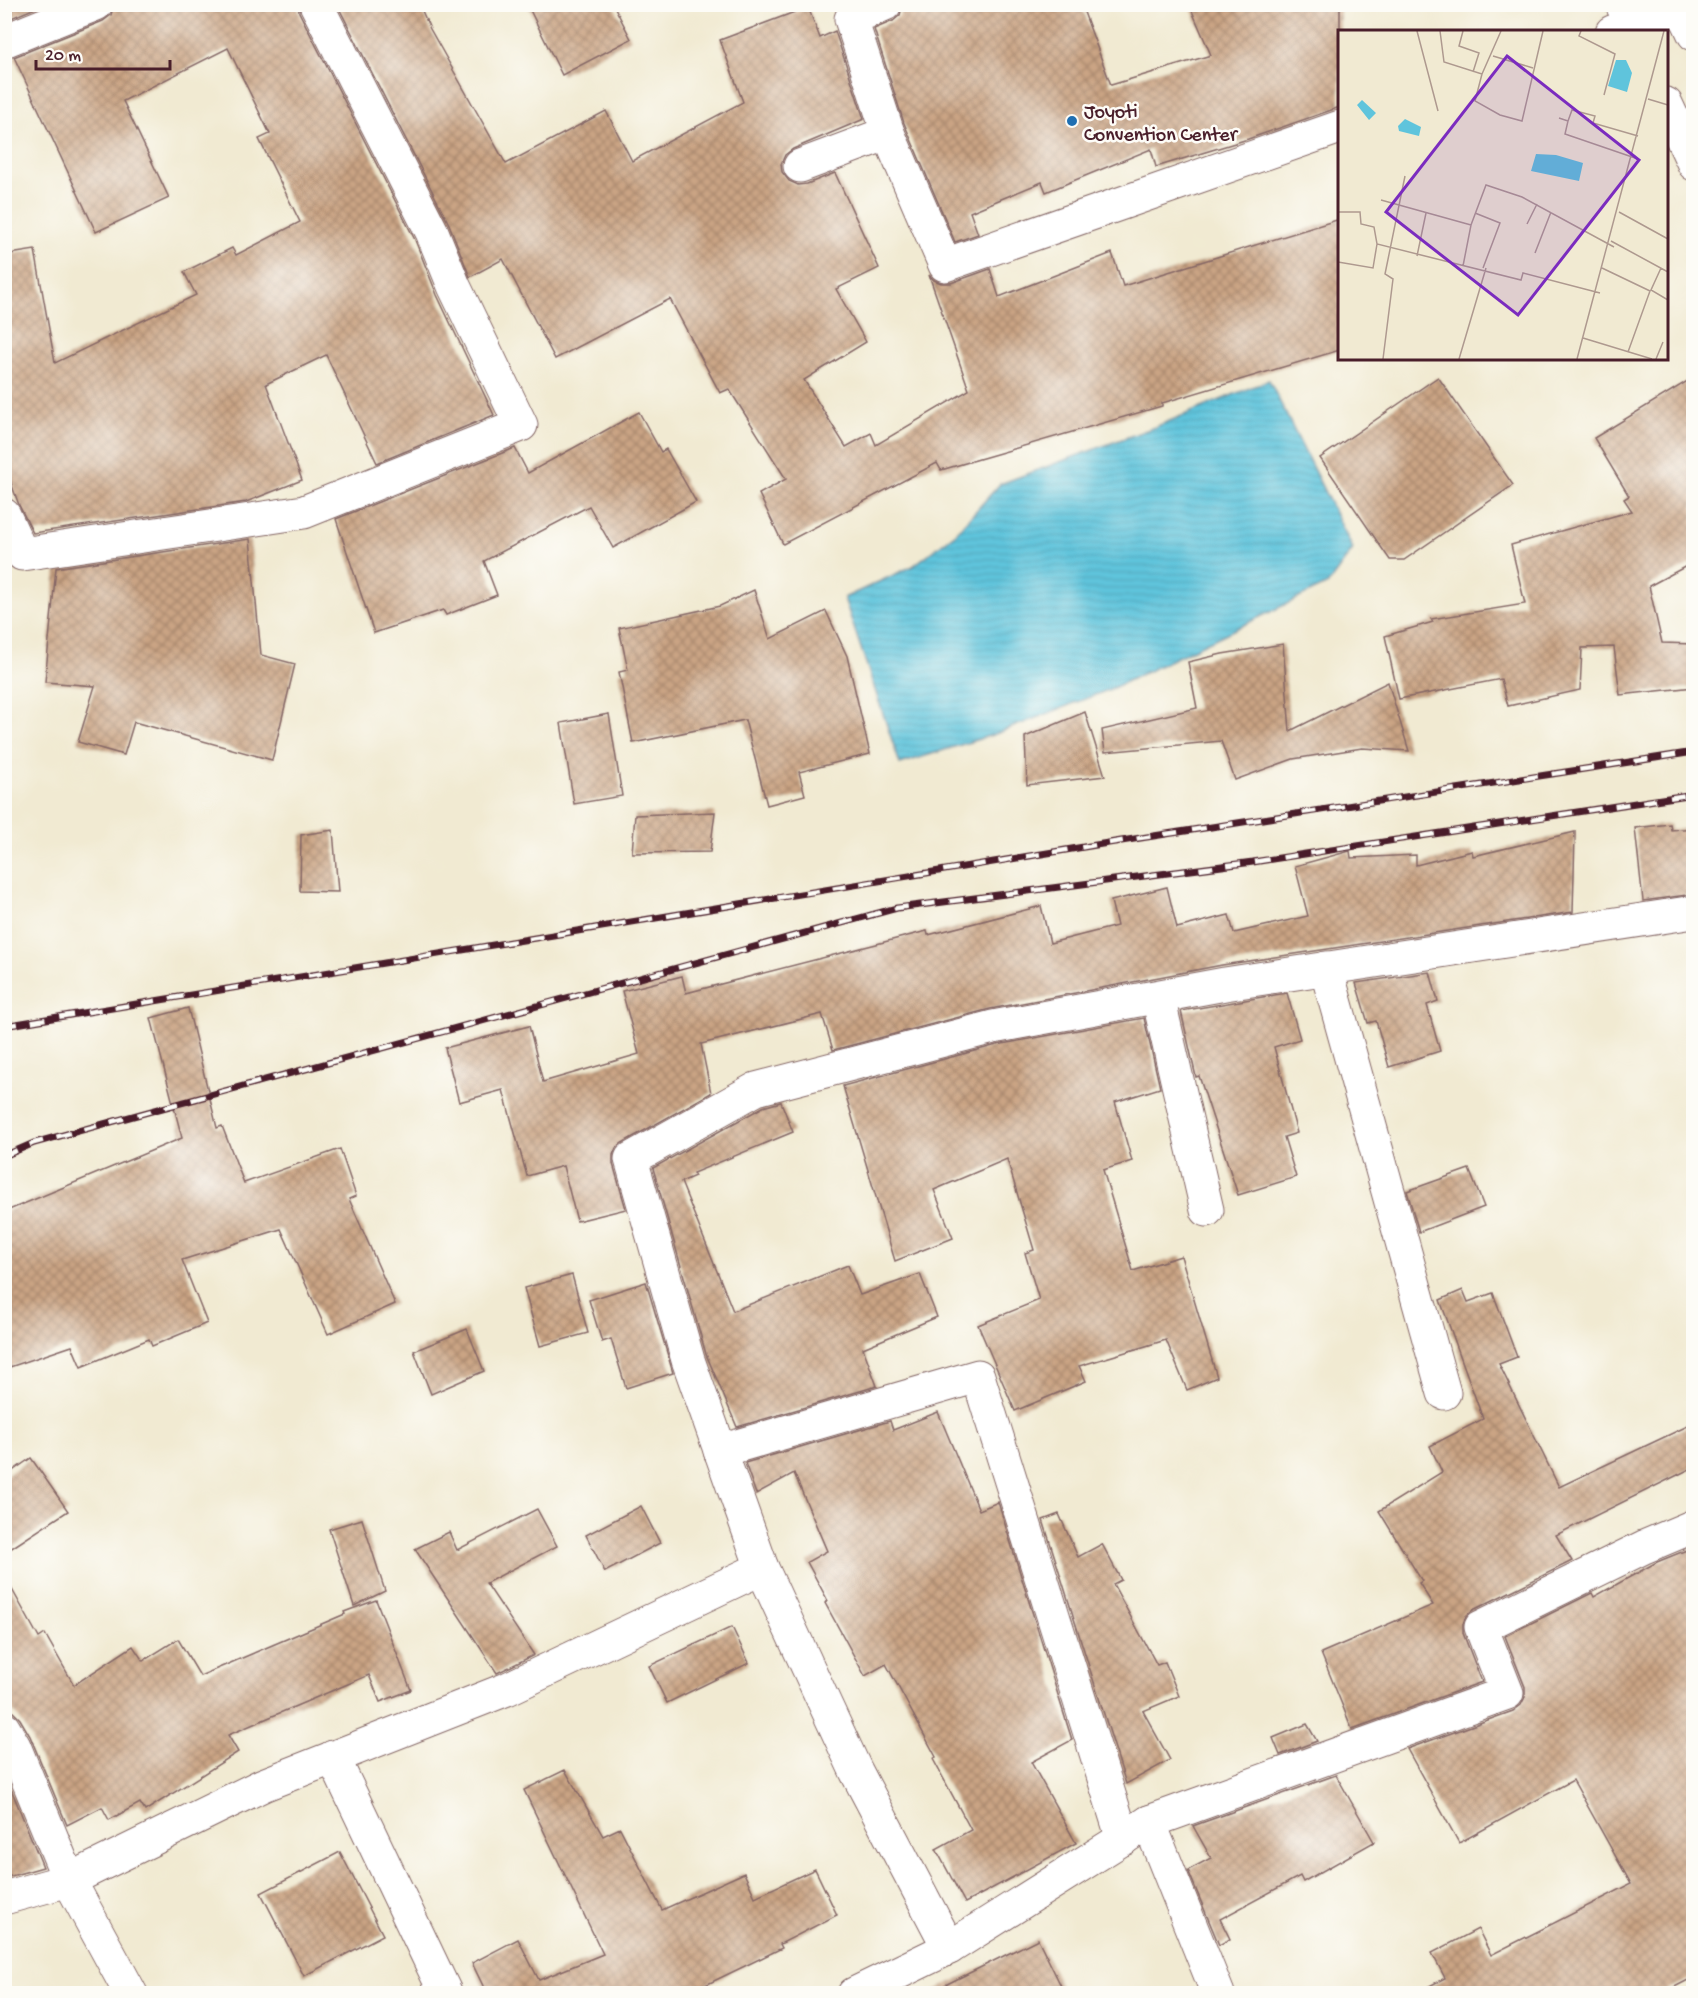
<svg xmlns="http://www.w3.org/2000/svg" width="1698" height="1998" font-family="'Gochi Hand',sans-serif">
<defs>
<pattern id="water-rules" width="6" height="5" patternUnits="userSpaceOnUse" patternTransform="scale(1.5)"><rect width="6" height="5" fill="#5fc4dc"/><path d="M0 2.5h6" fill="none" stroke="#54a8bd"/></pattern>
<pattern id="building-cross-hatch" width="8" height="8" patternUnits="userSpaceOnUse" patternTransform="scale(1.5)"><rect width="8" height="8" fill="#caa484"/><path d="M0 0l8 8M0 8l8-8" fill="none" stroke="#a6856c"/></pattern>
</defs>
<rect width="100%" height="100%" fill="#fdfcf7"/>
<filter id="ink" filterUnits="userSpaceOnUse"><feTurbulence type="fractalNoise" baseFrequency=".0167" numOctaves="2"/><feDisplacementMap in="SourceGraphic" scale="12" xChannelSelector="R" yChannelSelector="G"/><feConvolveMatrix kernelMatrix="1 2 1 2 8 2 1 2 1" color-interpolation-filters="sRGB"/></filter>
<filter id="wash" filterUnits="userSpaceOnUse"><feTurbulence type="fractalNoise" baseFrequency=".008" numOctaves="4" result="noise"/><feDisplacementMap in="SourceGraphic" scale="24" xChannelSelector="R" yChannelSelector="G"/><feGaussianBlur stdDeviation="1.35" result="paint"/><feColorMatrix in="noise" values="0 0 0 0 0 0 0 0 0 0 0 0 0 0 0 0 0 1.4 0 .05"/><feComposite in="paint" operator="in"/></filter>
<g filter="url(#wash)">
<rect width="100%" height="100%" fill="#f1ead2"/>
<polygon fill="url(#water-rules)" stroke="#547284" stroke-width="1.5" points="1269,380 1353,549 1328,584 1113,688 995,734 900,764 844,598 913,566 956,533 1000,484 1155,427"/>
<g id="blocks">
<g fill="url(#building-cross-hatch)">
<polygon points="4,4 45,4 4,21"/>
<polygon points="114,4 298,4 299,12 415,240 437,295 494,415 377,463 326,355 266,384 302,480 246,502 33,533 19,505 4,464 4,255 35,250 55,363 196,295 184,272 232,248 236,255 300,222 259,139 270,134 228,48 123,101 169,198 96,232 14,57 103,21 111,15"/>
<polygon points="337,4 419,4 430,29 506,164 606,111 632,161 743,102 720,40 808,7 820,38 835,31 864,119 793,149 785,155 781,164 782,172 789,181 798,185 807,184 835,173 879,268 836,289 866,342 804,380 846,447 871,433 876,445 969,390 929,275 934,280 941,283 951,283 990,269 999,297 1112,253 1123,286 1340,219 1340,350 1162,403 1162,406 941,470 937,463 783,544 759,494 786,479 729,389 720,393 670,299 555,359 503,259 470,277 449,224"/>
<polygon points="527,4 613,4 631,39 562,75"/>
<polygon points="903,4 1081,4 1111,85 1211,55 1189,4 1340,4 1340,107 1248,139 1156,167 1151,149 1046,192 1042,182 970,212 978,234 955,242 904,123 874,29 893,21 900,15"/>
<polygon points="1438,377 1513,485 1404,560 1390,560 1320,458"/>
<polygon points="1694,377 1694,562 1649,586 1662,643 1694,644 1694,687 1620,695 1614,647 1582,648 1580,690 1508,706 1501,679 1399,699 1385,636 1433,622 1431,619 1525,604 1511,545 1632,511 1624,499 1629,496 1594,438"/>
<polygon points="639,412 661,452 666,449 696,502 613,548 589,506 484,561 497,595 446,615 443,610 374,633 336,519 515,448 528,473"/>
<polygon points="250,539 261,655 295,664 272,760 134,722 124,755 78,742 95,686 45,682 56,568"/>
<polygon points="754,590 770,639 826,611 847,656 870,754 799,772 805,795 767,805 745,720 633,743 619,672 628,670 619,628 720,606"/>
<polygon points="1283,644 1290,731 1388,682 1409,751 1362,748 1293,759 1235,780 1221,741 1105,752 1102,730 1197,708 1188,662 1222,654"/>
<polygon points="1085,712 1105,776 1027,785 1025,737"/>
<polygon points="609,714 622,796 574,804 561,723"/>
<polygon points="715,812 710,852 632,853 635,815"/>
<polygon points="1670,824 1671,830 1694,828 1694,894 1643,901 1635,828"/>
<polygon points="333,830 338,892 300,891 301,835"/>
<polygon points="1575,832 1573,912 1222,965 990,1009 833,1050 822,1014 701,1044 711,1093 622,1143 616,1148 613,1155 613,1164 626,1209 577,1221 563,1166 527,1176 503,1090 459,1102 445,1048 529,1026 543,1082 639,1054 622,991 682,976 686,993 927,931 928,935 1041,906 1050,943 1117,926 1111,901 1167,887 1177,928 1229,915 1234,933 1308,916 1295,866 1350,851 1351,858 1416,855 1416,865 1472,851 1473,856"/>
<polygon points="1430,972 1438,1001 1427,1005 1440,1051 1389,1067 1376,1021 1368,1023 1356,983"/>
<polygon points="1287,993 1300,1039 1274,1047 1297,1133 1284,1137 1296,1177 1238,1195 1199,1076 1196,1077 1181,1011"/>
<polygon points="188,1008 217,1128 222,1126 244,1183 340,1149 356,1196 349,1199 395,1304 328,1334 281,1229 182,1260 207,1323 152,1346 149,1339 81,1367 72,1346 4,1369 4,1212 182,1138 151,1018"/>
<polygon points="1144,1018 1160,1088 1115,1102 1132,1161 1103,1170 1133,1271 1181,1256 1217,1377 1187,1390 1166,1340 1079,1366 1086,1381 1015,1411 978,1325 1039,1300 1025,1253 1034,1250 1007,1159 934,1190 953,1238 895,1261 843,1086 997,1045"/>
<polygon points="781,1102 793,1132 693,1173 695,1176 681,1182 733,1311 848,1265 860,1295 920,1274 937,1317 863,1348 877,1386 737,1427 706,1354 653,1168 763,1107"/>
<polygon points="1469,1169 1484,1207 1419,1232 1407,1191"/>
<polygon points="572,1275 588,1333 540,1346 524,1288"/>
<polygon points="646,1282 673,1373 626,1388 611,1339 602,1342 589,1300"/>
<polygon points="1463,1290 1468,1302 1493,1293 1517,1357 1499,1364 1559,1487 1694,1423 1694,1467 1556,1535 1572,1561 1473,1610 1466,1616 1463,1624 1463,1633 1482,1682 1352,1729 1321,1653 1433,1605 1419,1583 1422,1581 1379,1511 1442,1472 1430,1446 1483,1419 1440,1300"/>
<polygon points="467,1329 484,1371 431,1394 414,1351"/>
<polygon points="938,1412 979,1510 998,1502 1072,1740 1031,1762 1076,1843 965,1903 936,1849 971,1830 933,1759 936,1757 886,1664 865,1676 825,1603 828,1601 807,1562 827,1551 794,1473 756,1494 745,1463 890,1421 893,1430"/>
<polygon points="31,1458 68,1511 4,1553 4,1477"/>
<polygon points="641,1506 660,1543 605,1572 586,1535"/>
<polygon points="537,1509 557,1546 486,1583 534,1655 497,1673 415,1549 449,1532 457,1550"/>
<polygon points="1059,1514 1078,1557 1102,1544 1121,1580 1113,1584 1157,1665 1165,1662 1179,1696 1143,1711 1170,1760 1126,1784 1043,1520"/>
<polygon points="362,1519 385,1591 354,1606 329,1529"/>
<polygon points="1694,1547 1694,1977 1661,1994 1414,1994 1445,1978 1432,1953 1478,1929 1491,1955 1631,1884 1573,1780 1459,1843 1407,1749 1513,1711 1521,1705 1525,1697 1525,1687 1505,1636 1592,1593 1594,1597 1657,1562"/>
<polygon points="4,1575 39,1638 45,1634 74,1685 133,1646 143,1661 178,1639 200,1676 345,1614 344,1612 376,1600 411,1690 380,1702 369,1675 228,1735 238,1752 145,1811 140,1803 109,1820 102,1807 67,1825 30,1736 20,1719 13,1712 4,1710"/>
<polygon points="732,1627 749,1663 667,1703 649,1666"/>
<polygon points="1307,1724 1317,1741 1280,1755 1273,1738"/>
<polygon points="565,1770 603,1836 620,1828 662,1910 744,1873 755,1897 815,1869 837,1915 780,1944 782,1948 687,1994 487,1994 472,1963 518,1939 539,1980 603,1954 524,1790"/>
<polygon points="4,1772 43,1867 4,1878"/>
<polygon points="1336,1775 1374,1842 1303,1882 1300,1876 1220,1919 1230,1939 1219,1945 1188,1870 1211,1858 1193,1826"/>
<polygon points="340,1852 383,1935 304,1976 261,1893"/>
<polygon points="1038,1939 1065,1994 927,1994"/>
</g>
</g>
</g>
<g filter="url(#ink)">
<use href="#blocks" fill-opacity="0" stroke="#846665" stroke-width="1.5"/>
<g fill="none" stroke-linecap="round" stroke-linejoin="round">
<g stroke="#846665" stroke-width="35">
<g id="street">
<polyline points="885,4 851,19 888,133"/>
<polyline points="1612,32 1681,7"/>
<polyline points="4,41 96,4"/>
<polyline points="800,166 888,133 945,265 1340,127"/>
<polyline points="4,515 22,554 304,512 521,425 454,286 432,232 316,4"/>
<polyline points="1326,968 1444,1393"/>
<polyline points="1158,997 1207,1210"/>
<polyline points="720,1451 978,1376 1123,1839"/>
<polyline points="4,1729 14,1746 69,1880 131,1994"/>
<polyline points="333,1757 446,1994"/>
<polyline points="1149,1822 1218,1994"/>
<polyline points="4,1898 69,1880 263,1785 507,1689 762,1568"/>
<polyline points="949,1948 856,1771 762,1568 688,1360 631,1159 756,1089 993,1027 1225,984 1694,912"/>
<polyline points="854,1994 949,1948 1149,1822 1507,1693 1481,1627 1644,1547 1694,1526"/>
</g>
</g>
<g stroke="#846665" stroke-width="35">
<g id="highway">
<polyline points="1622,4 1634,32"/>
<polyline points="1680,4 1694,34"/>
<polyline points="1666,104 1694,164"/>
</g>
</g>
<use href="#street" stroke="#fff" stroke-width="33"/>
<use href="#highway" stroke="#fff" stroke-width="33"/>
<g stroke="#4a1f2b" stroke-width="7">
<g id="rail">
<polyline points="4,1026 1102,844 1694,752"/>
<polyline points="4,1156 34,1143 897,908 1253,862 1694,794"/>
</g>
</g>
<use href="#rail" stroke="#fdfcf7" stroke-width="4.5" stroke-dasharray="14" stroke-linecap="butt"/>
</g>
</g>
<circle fill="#1f6fb2" stroke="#fdfcf7" stroke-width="2" cx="1072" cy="121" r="6"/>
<g text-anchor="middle" stroke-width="5" stroke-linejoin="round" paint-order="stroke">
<g font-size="20" fill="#4a1f2b" stroke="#fdfcf7" text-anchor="start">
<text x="1084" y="117">Joyoti<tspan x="1084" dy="23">Convention Center</tspan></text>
</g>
</g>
<g transform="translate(1338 30)">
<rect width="330" height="330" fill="#f1ead2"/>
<path d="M278,30H288L294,43L289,62L270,56ZM24,70L38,83L31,90L19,75ZM67,89L83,97L81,106L61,101L60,96ZM198,124L218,125L245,133L241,151L193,141Z" fill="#5fc4dc"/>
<path fill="none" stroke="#ae998f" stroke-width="1.5" d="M79,1L100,81M102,1L106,32L144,44L137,71L162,85L184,91L205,1M125,1L121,16L141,23L135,42M243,1L241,6L277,24L266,65M155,26L195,38M144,44L163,1M310,69L330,75M221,88L230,91L227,104L300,129M230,91L234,80L257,86L255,93L300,106M43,170L133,195M0,182H22L23,194L36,197L39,214L183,250L185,243L262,263M281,182L330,209M137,183L162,193L145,238M189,194L199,174M273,211L330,242M197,223L213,182M79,226L88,183M0,232L35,238L39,214M125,236L133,195L148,155L184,167L276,217M264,238L312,261L290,322M323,238L313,260L330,270M245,308L314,329M45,329L55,249L47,244L67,146M121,329L148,238M239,329L326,1M318,329L325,312"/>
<path fill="#7b2cbf" fill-opacity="0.15" stroke="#7b2cbf" stroke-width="3" d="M169,26L301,130L180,285L48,182Z"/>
<rect width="330" height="330" fill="none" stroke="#4a1f2b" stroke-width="3"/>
</g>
<rect width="1698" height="1998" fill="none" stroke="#fdfcf7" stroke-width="24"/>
<path d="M36 60v9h134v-9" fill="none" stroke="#4a1f2b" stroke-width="3"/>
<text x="45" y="60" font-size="18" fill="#4a1f2b" stroke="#fdfcf7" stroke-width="4.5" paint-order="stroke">20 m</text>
</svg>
